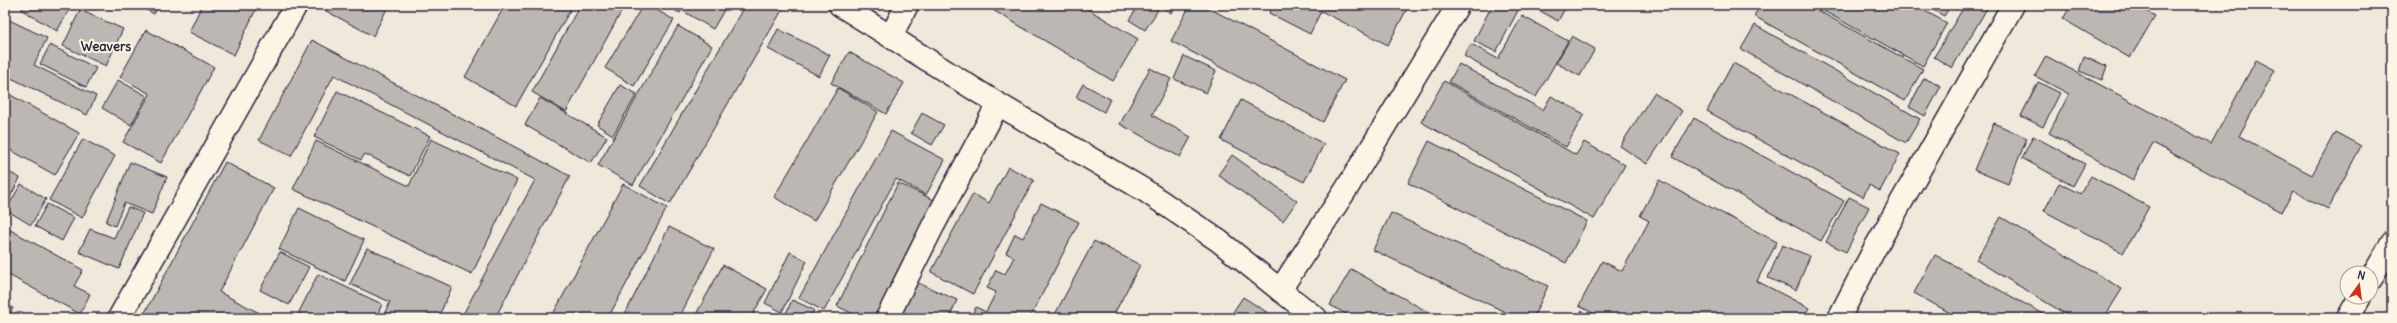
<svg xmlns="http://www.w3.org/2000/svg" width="2397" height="323" font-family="Delius,sans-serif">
<rect width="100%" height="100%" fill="#efe8db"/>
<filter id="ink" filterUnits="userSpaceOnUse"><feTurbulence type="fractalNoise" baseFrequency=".025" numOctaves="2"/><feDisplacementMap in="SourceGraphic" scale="8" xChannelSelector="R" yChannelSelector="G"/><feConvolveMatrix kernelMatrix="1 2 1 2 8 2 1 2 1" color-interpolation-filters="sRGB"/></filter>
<g filter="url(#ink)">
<g fill="#bcb7b3" stroke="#22223b">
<polygon points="24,5 72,5 57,31 22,10"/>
<polygon points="137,5 159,5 154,14"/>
<polygon points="202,5 258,5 234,55 189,32"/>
<polygon points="315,5 389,5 373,36"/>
<polygon points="505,5 573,5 516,106 465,77"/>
<polygon points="580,5 625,5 566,112 532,92"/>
<polygon points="643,5 648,5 674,20 634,86 605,68"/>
<polygon points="664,5 684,5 680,13"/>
<polygon points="686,5 727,5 713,29 683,11"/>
<polygon points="745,5 785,5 670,204 640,186"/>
<polygon points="1081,5 1138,39 1113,81 986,6"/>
<polygon points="1139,5 1150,5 1158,10 1145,30 1129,20"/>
<polygon points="1159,5 1177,5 1171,13"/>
<polygon points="1190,5 1203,5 1345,80 1323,122 1171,41"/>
<polygon points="1256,5 1266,5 1264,9"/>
<polygon points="1273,5 1409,5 1388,45 1321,11 1310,34 1269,13"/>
<polygon points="1492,5 1521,5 1496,52 1474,41"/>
<polygon points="1530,5 1567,5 1558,21"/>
<polygon points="1760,5 1808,5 1923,69 1905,101 1754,16"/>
<polygon points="1813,5 1914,5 1947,23 1923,66"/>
<polygon points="1924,5 1951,5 1944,16"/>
<polygon points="1965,5 1989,5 1952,68 1934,57"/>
<polygon points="2071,5 2136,5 2155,16 2130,58 2063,19"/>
<polygon points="80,10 123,29 106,66 63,46"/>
<polygon points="1522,16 1568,41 1536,97 1464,56 1471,44 1498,59"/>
<polygon points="5,18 47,38 34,65 96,96 87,115 5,75"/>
<polygon points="1755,25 1920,119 1906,143 1741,49"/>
<polygon points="678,26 712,46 633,185 598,165"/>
<polygon points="778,29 830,55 819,76 768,49"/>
<polygon points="146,30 214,67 161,163 123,142 150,94 120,77"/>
<polygon points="1572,36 1595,49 1580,76 1556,63"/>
<polygon points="312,40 570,176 495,318 461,318 535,180 334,75 291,156 259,140"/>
<polygon points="50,45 96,68 86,87 40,64"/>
<polygon points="849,52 904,83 886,114 831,83"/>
<polygon points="1184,56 1216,71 1206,93 1174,79"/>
<polygon points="2046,56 2211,144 2256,60 2275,70 2239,136 2312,175 2335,132 2361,146 2328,209 2293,191 2282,212 2153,143 2133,180 2049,133 2069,94 2035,76"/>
<polygon points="2084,57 2107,66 2102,80 2079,71"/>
<polygon points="1733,63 1900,154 1880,191 1869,185 1863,197 1707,111"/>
<polygon points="1459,64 1543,110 1551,96 1584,114 1566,147 1449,82"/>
<polygon points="1150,68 1171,79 1152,115 1191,137 1180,157 1120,124"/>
<polygon points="1924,78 1941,86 1925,116 1909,107"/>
<polygon points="118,80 147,96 131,125 102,108"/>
<polygon points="1444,81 1576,155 1584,142 1625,165 1594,219 1421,122"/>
<polygon points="2038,82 2060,93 2043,127 2021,116"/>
<polygon points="1083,84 1110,99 1104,112 1076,97"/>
<polygon points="620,85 637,94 613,135 597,125"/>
<polygon points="838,88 878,112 814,221 774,197"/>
<polygon points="337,91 430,136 410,176 365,154 361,160 314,137"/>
<polygon points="5,92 79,133 55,175 5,147"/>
<polygon points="1654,93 1682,111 1647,164 1620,146"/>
<polygon points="540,98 607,137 591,163 525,125"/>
<polygon points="1241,100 1324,144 1304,182 1221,140"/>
<polygon points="922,113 944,125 932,145 911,133"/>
<polygon points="1694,118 1844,201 1821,241 1672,157"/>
<polygon points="1994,123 2027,138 2008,184 1974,170"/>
<polygon points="891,131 945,160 926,195 896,179 824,311 799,298"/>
<polygon points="2033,136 2085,164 2073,186 2022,158"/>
<polygon points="83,139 115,156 82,218 49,200"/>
<polygon points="431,139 517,180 472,274 293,189 316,141 409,186"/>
<polygon points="1429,141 1587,221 1566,263 1408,183"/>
<polygon points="1232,155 1297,201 1283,221 1218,175"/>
<polygon points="130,162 167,177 152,214 124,203 115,226 106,222"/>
<polygon points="225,162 274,188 219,292 269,318 142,318"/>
<polygon points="1008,167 1034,180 973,294 931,272 973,194 989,203"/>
<polygon points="5,170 20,178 5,207"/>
<polygon points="2091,176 2149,207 2123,253 2044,211 2059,183 2080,194"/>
<polygon points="1659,180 1777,242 1757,281 1809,308 1803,318 1603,318 1579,306 1602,261 1622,271 1649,221 1640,216"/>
<polygon points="898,183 934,200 875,318 861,318 837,306"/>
<polygon points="21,184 46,199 31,225 6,210"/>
<polygon points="623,184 667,208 608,318 551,318"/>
<polygon points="1849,197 1869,207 1846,252 1826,242"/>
<polygon points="1041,203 1079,222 1030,318 971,318 976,307 986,312 996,292 987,288 996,270 1005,274 1014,257 1006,253 1015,234 1023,238"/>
<polygon points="47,204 74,218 62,241 35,226"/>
<polygon points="128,207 143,213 119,269 79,252 90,229 114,238"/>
<polygon points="299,208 364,240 345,281 279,249"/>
<polygon points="1391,213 1548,286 1533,318 1518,318 1373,250"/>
<polygon points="2001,217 2122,289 2104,318 2072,318 1976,260"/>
<polygon points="5,227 83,270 74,286 90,294 80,314 5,273"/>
<polygon points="669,227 714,249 679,318 623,318"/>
<polygon points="1094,241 1140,265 1112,318 1053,318"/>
<polygon points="1782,245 1810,256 1796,290 1768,278"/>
<polygon points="367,248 452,287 438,318 382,318 390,302 350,284"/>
<polygon points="280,252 309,267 289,305 260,290"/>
<polygon points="790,252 807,261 782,312 765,303"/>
<polygon points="1935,255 2051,318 1959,318 1914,293"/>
<polygon points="723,265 767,289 751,318 694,318"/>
<polygon points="1351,269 1439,318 1353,318 1330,305"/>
<polygon points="318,274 382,304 376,318 306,318 298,314"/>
<polygon points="916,282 957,300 949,318 914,318 902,313"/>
<polygon points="1243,297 1276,318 1229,318"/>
<polygon points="792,300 814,310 810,318 784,318"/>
<polygon points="5,304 13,308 8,318 5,318"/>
<polygon points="1582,311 1593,318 1578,318"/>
</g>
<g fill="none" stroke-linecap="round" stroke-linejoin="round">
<g stroke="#22223b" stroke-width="25">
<g id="street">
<polyline points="840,5 998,104 1144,190 1219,241 1280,290 1347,188 1458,5"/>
<polyline points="891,36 907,5"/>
<polyline points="2371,279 2392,243"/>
<polyline points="1280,290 1316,318"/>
<polyline points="119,318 296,5"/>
<polyline points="887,318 933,226 998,104"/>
<polyline points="1839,318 1874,250 2013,5"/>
<polyline points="2348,318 2360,297"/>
</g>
</g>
<use href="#street" stroke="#fcf5e5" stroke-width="22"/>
</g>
</g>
<g text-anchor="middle" stroke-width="4" stroke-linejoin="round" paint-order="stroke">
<g font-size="13" font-weight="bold" fill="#22223b" stroke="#fcf5e5">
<text x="106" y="51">Weavers</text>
</g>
</g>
<rect width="2397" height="323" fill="none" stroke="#fcf5e5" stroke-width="20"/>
<rect x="10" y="10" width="2377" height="303" fill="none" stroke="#22223b" stroke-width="1.5" filter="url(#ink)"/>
<g transform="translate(2359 285) rotate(14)"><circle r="19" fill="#fcf5e5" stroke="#a5a1a1"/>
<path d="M0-3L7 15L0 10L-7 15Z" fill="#c8321e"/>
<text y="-6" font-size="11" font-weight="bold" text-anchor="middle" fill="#22223b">N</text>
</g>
</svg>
